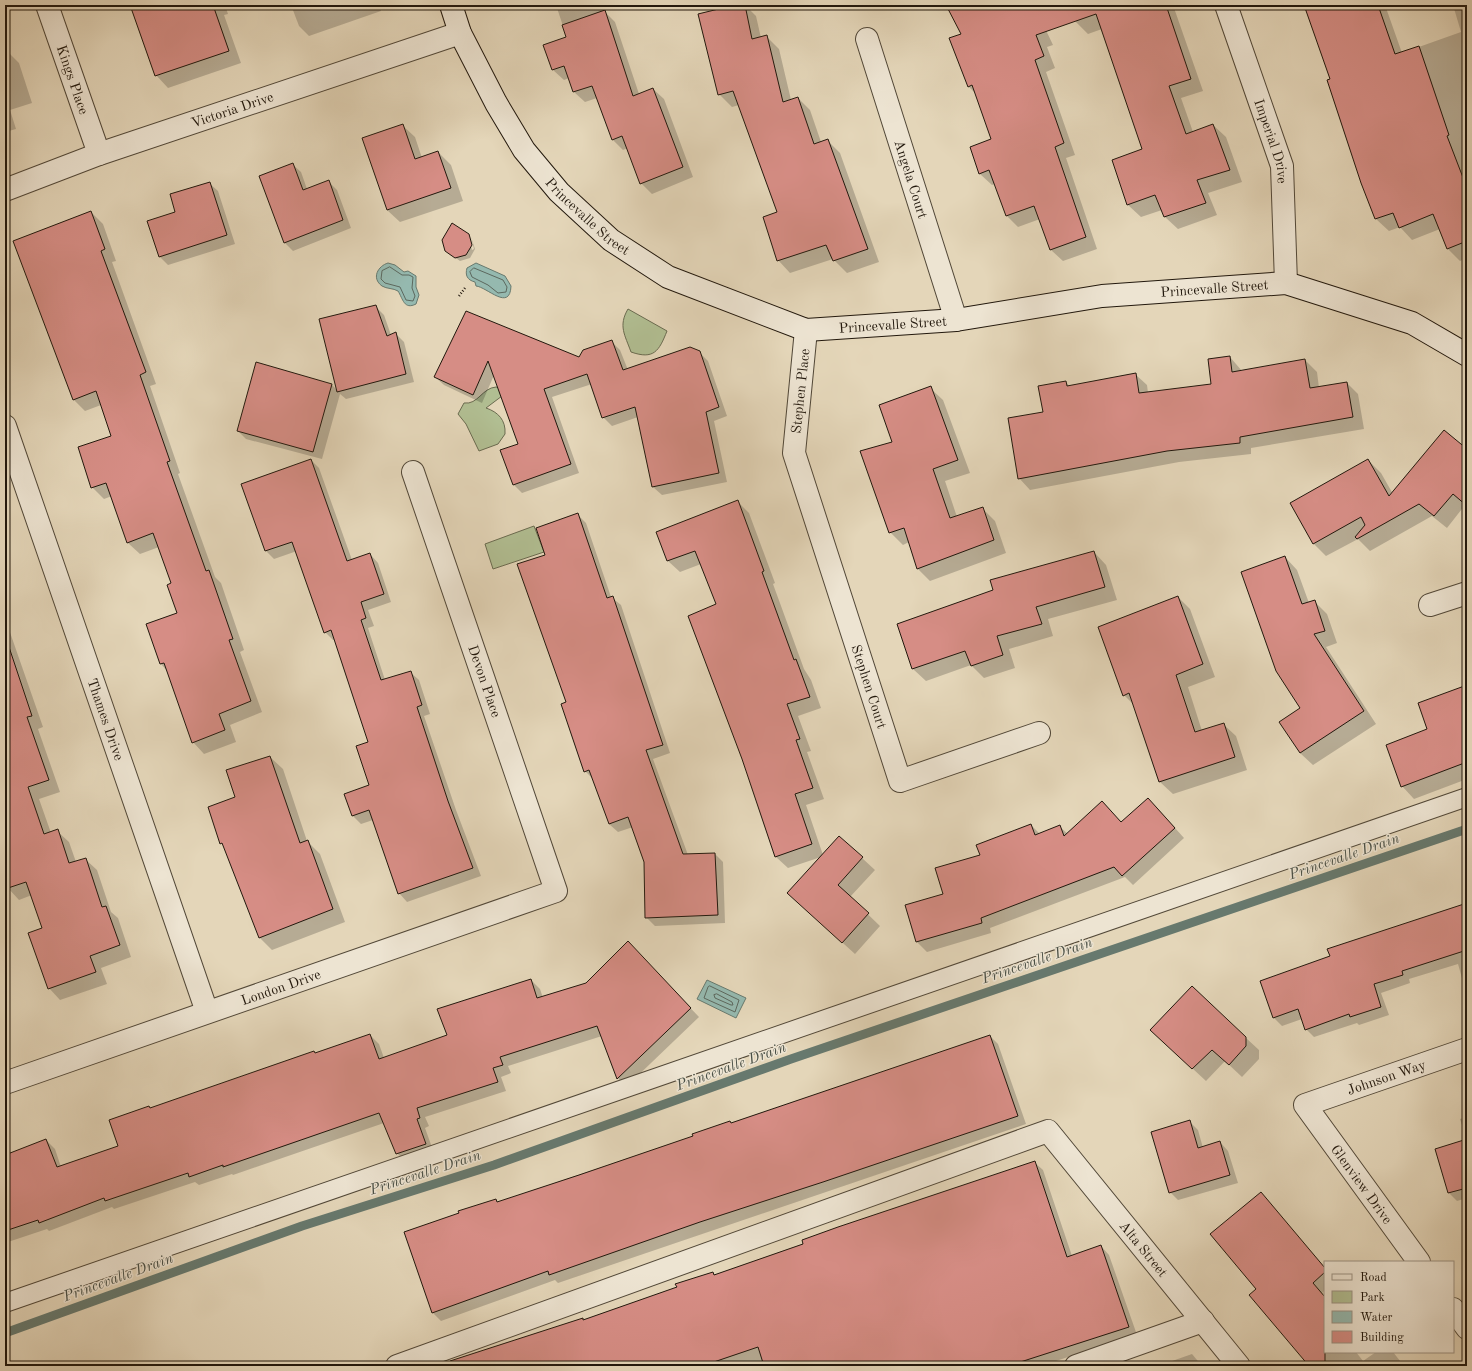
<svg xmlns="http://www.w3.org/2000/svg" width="1472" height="1371" font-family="'Old Standard TT',serif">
<rect width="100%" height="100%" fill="#e4d6b9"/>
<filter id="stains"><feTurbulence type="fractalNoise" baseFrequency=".005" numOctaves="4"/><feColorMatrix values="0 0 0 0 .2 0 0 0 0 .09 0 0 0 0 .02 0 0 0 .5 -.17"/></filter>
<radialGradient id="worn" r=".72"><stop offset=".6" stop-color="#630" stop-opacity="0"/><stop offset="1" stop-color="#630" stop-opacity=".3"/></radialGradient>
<g fill="#b1be92" stroke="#6a6b50">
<path d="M628,309L667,331C659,351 654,360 631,352C625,335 618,326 628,309Z"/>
<path d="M496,387L502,388L506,393L486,408C498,412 506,420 505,434L498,444L479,451L466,424L458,414L464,403C478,405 482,388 496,387Z"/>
<polygon points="534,526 544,552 493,569 485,544"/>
</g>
<g fill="#95b9af" stroke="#67796e">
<path d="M388,263L395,265L404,272L408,271L416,276V287L419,295L416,304C404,310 403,299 398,291C393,288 387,289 382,286C371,278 378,266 388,263Z"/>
<path d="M476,263L505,276L511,286C510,312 487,287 476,286L475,282C467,280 465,275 467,268Z"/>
<polygon points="707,980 746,998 736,1018 697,999"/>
</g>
<g fill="#0003">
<polygon points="130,5 225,5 228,14 224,15 241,63 168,88 156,75"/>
<polygon points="291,5 379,5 381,11 309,36 299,26"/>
<polygon points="532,5 546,5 536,9"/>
<polygon points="556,5 603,5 606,13 615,22 639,94 653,89 664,99 693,177 652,194 641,183 628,148 623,150 612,139 597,98 585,102 574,92 569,78 564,80 553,70 567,38"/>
<polygon points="739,5 745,5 756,16 761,38 767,37 779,49 791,100 798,98 810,110 821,142 827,140 840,153 879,262 847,273 833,259 790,273 778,260 778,213 739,105 732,107 719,94"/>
<polygon points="948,5 1034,5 1053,45 1047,47 1055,68 1046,72 1075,155 1066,158 1097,249 1063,261 1051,250 1040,219 1018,227 1006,215 995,184 992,185 980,174 971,148 993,140 976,94 968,86 962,34"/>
<polygon points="1069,5 1173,5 1203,91 1181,98 1193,132 1213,125 1226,137 1242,182 1208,193 1217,215 1178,229 1165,217 1162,210 1141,217 1128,205 1113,161 1143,150 1102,29 1088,34 1075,21"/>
<polygon points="1305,5 1385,5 1402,53 1461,32 1453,5 1467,5 1467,258 1460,261 1448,249 1440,229 1412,240 1400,227 1389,231 1376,219 1332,80"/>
<polygon points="5,39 10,54 19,63 32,103 10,110 16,129 5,132"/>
<polygon points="402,125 415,137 422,158 438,152 451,165 463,201 400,222 387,210"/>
<polygon points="292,164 301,172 307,189 328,181 337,190 351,228 293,251 285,243 260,177"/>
<polygon points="209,183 218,191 235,244 168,265 160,257 148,222 177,212"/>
<polygon points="91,212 103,224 116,261 112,262 156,384 150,386 180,473 178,474 215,577 221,583 244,650 240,652 262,712 230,725 236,742 204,754 193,742 167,671 161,664 147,625 178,614 172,584 159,547 140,554 128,543 112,496 104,499 92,487 112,436 101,405 85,411 74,400"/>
<polygon points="468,235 472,250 474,249 471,237 475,249 470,258 460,261 446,251"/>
<polygon points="375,306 384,315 391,335 396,334 404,342 414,382 346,399 340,394 322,459 246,439 238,431 257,363 332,385 337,390"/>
<polygon points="466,312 580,359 611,341 620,350 628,370 699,352 708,361 727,416 714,421 727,482 662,495 653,487 638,417 612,426 603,417 592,384 552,397 579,473 522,493 514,485 519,445 494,375 482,403 444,385 435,377"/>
<polygon points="1230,357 1242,371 1305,360 1317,372 1319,388 1347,383 1358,394 1364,429 1251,448 1251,454 1179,462 1030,490 1019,478 1044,413 1066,382 1070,387 1135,374 1147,385 1148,393 1212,385"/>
<polygon points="930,388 943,400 970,473 945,481 957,517 982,508 995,521 1006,553 930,581 918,569 909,542 903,545 890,532 893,442"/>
<polygon points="1467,450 1467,507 1465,505 1447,528 1432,516 1370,551 1358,539 1326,556 1314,544 1291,504 1368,460 1381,473 1393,494"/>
<polygon points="311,460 319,468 352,560 370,554 378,563 391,602 368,610 374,626 368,628 385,680 410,672 419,680 430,714 424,716 456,810 481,876 407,902 399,893 373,820 361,824 352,815 370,786 369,742 335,640 333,640 325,632 297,551 274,559 266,551 242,484"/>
<polygon points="737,501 749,513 775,583 773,584 804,669 811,680 821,708 798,716 811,751 807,752 824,799 806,805 823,855 862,858 875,870 850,897 880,926 855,954 801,905 821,857 788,868 776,857 743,758 717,605 701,564 680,572 668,561 658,532"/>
<polygon points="577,514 586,523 611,597 621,605 670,753 653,759 688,855 715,854 723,862 725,923 655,926 646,917 645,862 633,827 618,832 609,824 593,779 585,771 567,703 546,556"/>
<polygon points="1094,552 1106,565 1117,600 1048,619 1053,636 1009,649 1015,668 984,678 971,665 926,681 913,669 898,624 994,590"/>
<polygon points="1285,557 1297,570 1309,603 1314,601 1327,614 1337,643 1326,647 1376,724 1313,765 1300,753 1301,708"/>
<polygon points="1178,597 1190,609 1215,677 1188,687 1202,731 1223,724 1236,736 1247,770 1173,794 1160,782 1135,706 1124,695"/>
<polygon points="5,618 43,727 38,729 60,792 39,799 51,833 57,831 69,842 76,862 85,859 97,870 111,912 118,918 131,957 101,968 107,984 60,1000 49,988 43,928 32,895 19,900 8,888 5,880"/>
<polygon points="1467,686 1467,779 1414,799 1402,786 1428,730"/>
<polygon points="270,757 283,769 307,841 320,854 345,922 272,950 260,938 225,847 221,843 236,798"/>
<polygon points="1158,809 1184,838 1133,885 1125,877 990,928 991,933 927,952 917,942 906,906 944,895 981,856 1031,825 1040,834 1060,827 1068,834 1121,823"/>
<polygon points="1467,904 1467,983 1462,978 1458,964 1409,979 1410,983 1381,993 1389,1015 1359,1025 1357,1023 1314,1037 1306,1029 1302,1019 1282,1026 1274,1018 1331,957"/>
<polygon points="637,952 699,1017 626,1087 618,1078 602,1036 508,1066 511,1073 501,1077 506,1091 425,1117 429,1126 425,1128 434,1153 406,1162 397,1153 384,1123 233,1175 232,1174 199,1185 195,1182 114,1209 112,1207 49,1231 47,1229 5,1243 5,1158 46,1140 55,1149 61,1167 119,1147 151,1109 370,1035 379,1044 384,1058 449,1036 531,980 540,989 543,998 586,984"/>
<polygon points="990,1036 998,1044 1026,1124 558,1283 555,1280 441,1321 432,1312 496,1200 498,1202"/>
<polygon points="1246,1038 1259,1050 1259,1059 1242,1077 1225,1061 1206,1081 1164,1042"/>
<polygon points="1467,1117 1467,1198 1457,1201 1449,1193 1467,1141 1460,1119"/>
<polygon points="1189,1121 1198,1130 1203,1148 1220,1142 1228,1151 1238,1183 1178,1200 1170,1192"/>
<polygon points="1034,1162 1043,1170 1072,1256 1101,1246 1109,1255 1137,1335 1079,1356 1077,1354 1041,1366 447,1366 678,1288 713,1273 715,1275"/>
<polygon points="1261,1193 1325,1268 1325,1290 1322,1293 1325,1296 1325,1352 1356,1352 1363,1361 1376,1352 1393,1352 1404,1366 1311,1366 1257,1289"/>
<polygon points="1192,1354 1202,1366 1158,1366"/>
</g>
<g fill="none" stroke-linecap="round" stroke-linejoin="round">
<g stroke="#5c685e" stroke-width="1">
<polygon points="390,267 402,275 409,275 413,277 412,288 415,296 413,301 406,300 400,287 385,283 381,279 382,271"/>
<polygon points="474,268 503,280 507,287 506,292 498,293 488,285 472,277 470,272"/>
<polygon points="710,986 739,1000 735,1012 704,998 708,987"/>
<polygon points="717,994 732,1002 733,1005 731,1005 715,998 714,995"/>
</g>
<polyline stroke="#67796e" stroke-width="9" points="5,1333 302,1226 494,1165 791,1059 1467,829"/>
</g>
<g fill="#d68d85" stroke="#22180d">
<polygon points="130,5 213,5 229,51 155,76"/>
<polygon points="735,5 745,5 752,39 767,35 783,102 798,97 814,144 828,139 868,249 833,261 826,245 777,261 763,217 777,212 733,91 718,95 698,14"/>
<polygon points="946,5 1166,5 1191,79 1169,86 1186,134 1213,124 1230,170 1197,180 1206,203 1164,217 1155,195 1127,205 1112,160 1142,149 1096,14 1036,35 1044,56 1035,60 1064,143 1055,147 1086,237 1050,250 1034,206 1006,216 989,170 979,174 970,147 991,139 972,85 968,87 949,38 961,34"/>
<polygon points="1304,5 1378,5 1395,54 1419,46 1449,135 1447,136 1467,188 1467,241 1447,249 1433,214 1399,228 1393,213 1375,219 1361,183 1327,80 1330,79"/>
<polygon points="605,10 633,96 653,88 683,167 640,184 622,136 612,140 592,86 573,92 564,66 552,70 543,45 566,37 562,25"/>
<polygon points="403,124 415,159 438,151 451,188 387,210 362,138"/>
<polygon points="293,163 303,190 329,180 343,220 284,243 259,176"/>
<polygon points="210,182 227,235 159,257 147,221 175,212 170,194"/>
<polygon points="91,211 105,249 101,251 146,372 140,375 170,461 167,462 206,571 209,570 233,639 229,640 251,701 219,714 225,730 192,743 164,663 160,664 146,624 177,613 167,585 171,583 153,533 127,543 106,483 91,488 78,447 111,436 96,391 73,400 13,241"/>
<polygon points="452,223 469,234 472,245 466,255 455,258 445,251 442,240"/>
<polygon points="376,305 387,336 396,332 406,374 337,392 319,319"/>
<polygon points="466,311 579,357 583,350 612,340 623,370 690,347 700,351 719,407 706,412 719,473 652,487 635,407 602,418 587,374 544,389 571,464 513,485 500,450 518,444 488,361 473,395 434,377"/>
<polygon points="1230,356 1232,372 1305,359 1310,388 1347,382 1353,417 1240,437 1240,443 1167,451 1018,479 1008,418 1043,412 1038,386 1066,381 1067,386 1136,373 1139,393 1211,384 1208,359"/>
<polygon points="256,362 332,384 313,452 237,431"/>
<polygon points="931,386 958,460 933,469 950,518 983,507 994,540 917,569 904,528 889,533 860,451 892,442 879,405"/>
<polygon points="1444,430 1467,449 1467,506 1453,494 1434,516 1419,504 1357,539 1355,537 1365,525 1361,517 1313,544 1290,503 1368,459 1389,496"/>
<polygon points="311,459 347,561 370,553 384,594 361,602 366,618 361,620 381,680 411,671 422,705 417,707 448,801 473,868 398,894 369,810 352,816 344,794 369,785 356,746 368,742 331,630 324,633 292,542 265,551 241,484"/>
<polygon points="738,500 764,571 762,572 794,660 796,659 799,667 810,697 787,704 800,739 796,740 813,788 795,794 812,844 775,857 742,759 688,616 716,604 695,551 667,561 656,532"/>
<polygon points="578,513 607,598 613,596 663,745 646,750 683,854 715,853 718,915 645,918 644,862 628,817 609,824 589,770 584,772 561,704 566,702 517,564 545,555 536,528"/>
<polygon points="1094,551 1105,587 1036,607 1042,624 997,636 1003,655 971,666 965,651 912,669 897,624 993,590 990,580"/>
<polygon points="1285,556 1302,604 1315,600 1325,631 1314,634 1364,711 1300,753 1279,722 1300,708 1276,671 1241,572"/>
<polygon points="1178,596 1203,664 1176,675 1195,732 1224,723 1235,757 1159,782 1129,693 1123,696 1098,627"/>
<polygon points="9,647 32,716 27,717 49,780 28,787 44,834 58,829 69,863 86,858 102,907 106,906 120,945 90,956 96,972 48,989 28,933 42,928 26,882 5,889 5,648"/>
<polygon points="1467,685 1467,762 1401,787 1386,745 1427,729 1418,703"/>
<polygon points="270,756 300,843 308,840 333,909 259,938 222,843 220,844 208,807 235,797 226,770"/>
<polygon points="1148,798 1175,828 1122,876 1114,867 981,918 982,923 916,942 905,905 943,894 935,868 980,855 976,845 1031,824 1035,835 1060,825 1064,836 1102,801 1121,822"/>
<polygon points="839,836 863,857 838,885 869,913 842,943 787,893"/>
<polygon points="1467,903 1467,950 1402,971 1403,975 1374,984 1381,1007 1350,1017 1349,1014 1305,1030 1298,1009 1273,1018 1260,981 1330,956 1327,949"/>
<polygon points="628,941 691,1008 617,1079 597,1026 500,1057 503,1065 493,1068 498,1082 417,1108 420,1118 417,1119 426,1144 396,1154 379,1113 223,1167 223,1165 189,1177 188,1173 105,1201 104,1198 39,1223 38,1220 5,1231 5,1155 46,1139 57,1167 118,1146 109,1120 149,1106 150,1108 314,1051 315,1053 370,1034 379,1059 447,1035 437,1009 531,979 537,998 586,983"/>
<polygon points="1192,986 1246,1037 1246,1046 1229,1065 1212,1050 1192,1069 1150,1030"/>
<polygon points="990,1035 1018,1116 823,1182 700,1222 549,1275 548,1271 432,1313 404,1232 459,1213 458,1211 496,1199 497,1202 579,1175 693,1136 692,1134 730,1121 731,1123"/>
<polygon points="1190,1120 1198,1148 1220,1141 1230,1175 1169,1193 1151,1132"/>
<polygon points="1467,1139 1467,1188 1448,1193 1435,1149"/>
<polygon points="1035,1161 1067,1257 1101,1245 1129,1327 1008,1366 764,1366 758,1347 702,1366 451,1366 450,1361 583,1318 583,1320 677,1287 675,1284 713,1272 714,1275 803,1244 802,1240 838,1227"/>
<polygon points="1261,1192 1325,1268 1325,1272 1313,1283 1325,1297 1325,1366 1309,1366 1249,1295 1256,1289 1210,1234"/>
</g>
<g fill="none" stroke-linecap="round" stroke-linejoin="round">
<g stroke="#524838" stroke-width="20">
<polyline id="lane" points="5,1303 1467,797"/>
</g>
<g stroke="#524838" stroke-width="24">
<g id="street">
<path id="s1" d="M47,5L99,154"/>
<path id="s2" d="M1226,5L1282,166L1286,283"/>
<path id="s3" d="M867,39L956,320"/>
<path id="s4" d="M5,190L99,154L460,33"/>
<path id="s5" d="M806,330L794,453L900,781L1039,733"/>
<path id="s6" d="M5,426L207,1012"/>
<polyline points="1430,605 1467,593"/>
<path id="s7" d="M5,1083L556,891L413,472"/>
<path id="s8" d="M1419,1262L1305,1105L1467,1049"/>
<polyline points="1453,1309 1467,1328"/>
<path id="s9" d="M397,1366L1048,1131L1239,1366"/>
<polyline points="1076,1366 1203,1321"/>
</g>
</g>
<g stroke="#22180d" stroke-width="24">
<g id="secondary">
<path id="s10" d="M451,5L460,33L496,103L524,150L559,192L611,240L668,277L806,330L956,320L1102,296L1286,283L1412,323L1467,355"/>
</g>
</g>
<polyline stroke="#22180d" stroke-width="2.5" stroke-dasharray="1 2" stroke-linecap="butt" points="459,296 465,288"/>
<use href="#lane" stroke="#ede4d2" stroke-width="18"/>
<use href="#street" stroke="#ede4d2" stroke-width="22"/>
<use href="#secondary" stroke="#ede4d2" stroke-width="22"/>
</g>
<g text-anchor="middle" stroke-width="3" stroke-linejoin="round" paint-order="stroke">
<g font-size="14" fill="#22180d" stroke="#ede4d2">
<text dy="5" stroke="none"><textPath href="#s1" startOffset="79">Kings Place</textPath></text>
<text dy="5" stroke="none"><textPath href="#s4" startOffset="241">Victoria Drive</textPath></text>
<text dy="5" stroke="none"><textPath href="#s2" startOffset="144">Imperial Drive</textPath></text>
<text dy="5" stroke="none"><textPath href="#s3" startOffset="147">Angela Court</textPath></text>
<text dy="5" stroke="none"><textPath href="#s10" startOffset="255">Princevalle Street</textPath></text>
<text dy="5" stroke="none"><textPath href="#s10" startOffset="915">Princevalle Street</textPath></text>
<text dy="5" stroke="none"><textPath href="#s10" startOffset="591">Princevalle Street</textPath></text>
<text transform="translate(800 391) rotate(-84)" y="5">Stephen Place</text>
<text transform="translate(485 681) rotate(71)" y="5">Devon Place</text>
<text dy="5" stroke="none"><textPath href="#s5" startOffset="369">Stephen Court</textPath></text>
<text dy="5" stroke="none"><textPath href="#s6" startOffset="310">Thames Drive</textPath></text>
<text dy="5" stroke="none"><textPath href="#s7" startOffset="292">London Drive</textPath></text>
<text dy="5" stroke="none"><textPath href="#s8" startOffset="280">Johnson Way</textPath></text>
<text transform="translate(1362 1184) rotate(54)" y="5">Glenview Drive</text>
<text dy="5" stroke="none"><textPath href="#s9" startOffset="844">Alta Street</textPath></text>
</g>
<g font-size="15" font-style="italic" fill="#4a5046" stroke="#ede4d2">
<text transform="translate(1344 856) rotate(-19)" y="5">Princevalle Drain</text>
<text transform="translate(1037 960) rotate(-19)" y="5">Princevalle Drain</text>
<text transform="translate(731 1066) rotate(-20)" y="5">Princevalle Drain</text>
<text transform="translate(425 1172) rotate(-18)" y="5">Princevalle Drain</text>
<text transform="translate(118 1277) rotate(-20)" y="5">Princevalle Drain</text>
</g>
</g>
<rect width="1472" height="1371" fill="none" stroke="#e4d6b9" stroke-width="20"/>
<rect x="6" y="6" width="1460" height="1359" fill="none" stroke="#22180d" stroke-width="2"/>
<rect x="10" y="10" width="1452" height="1351" fill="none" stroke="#22180d"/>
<rect x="1324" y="1261" width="130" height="92" fill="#ede4d2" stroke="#9c9283"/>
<rect x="1332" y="1274" width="20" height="6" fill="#ede4d2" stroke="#9c9283"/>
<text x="1360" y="1281" font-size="12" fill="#22180d">Road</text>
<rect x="1332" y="1291" width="20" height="12" fill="#b1be92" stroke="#9c9283"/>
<text x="1360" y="1301" font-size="12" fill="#22180d">Park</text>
<rect x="1332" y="1311" width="20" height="12" fill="#95b9af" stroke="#9c9283"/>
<text x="1360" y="1321" font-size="12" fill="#22180d">Water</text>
<rect x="1332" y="1331" width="20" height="12" fill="#d68d85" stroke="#9c9283"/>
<text x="1360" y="1341" font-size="12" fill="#22180d">Building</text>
<rect width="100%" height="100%" filter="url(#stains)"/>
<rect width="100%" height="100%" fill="url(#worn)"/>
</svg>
